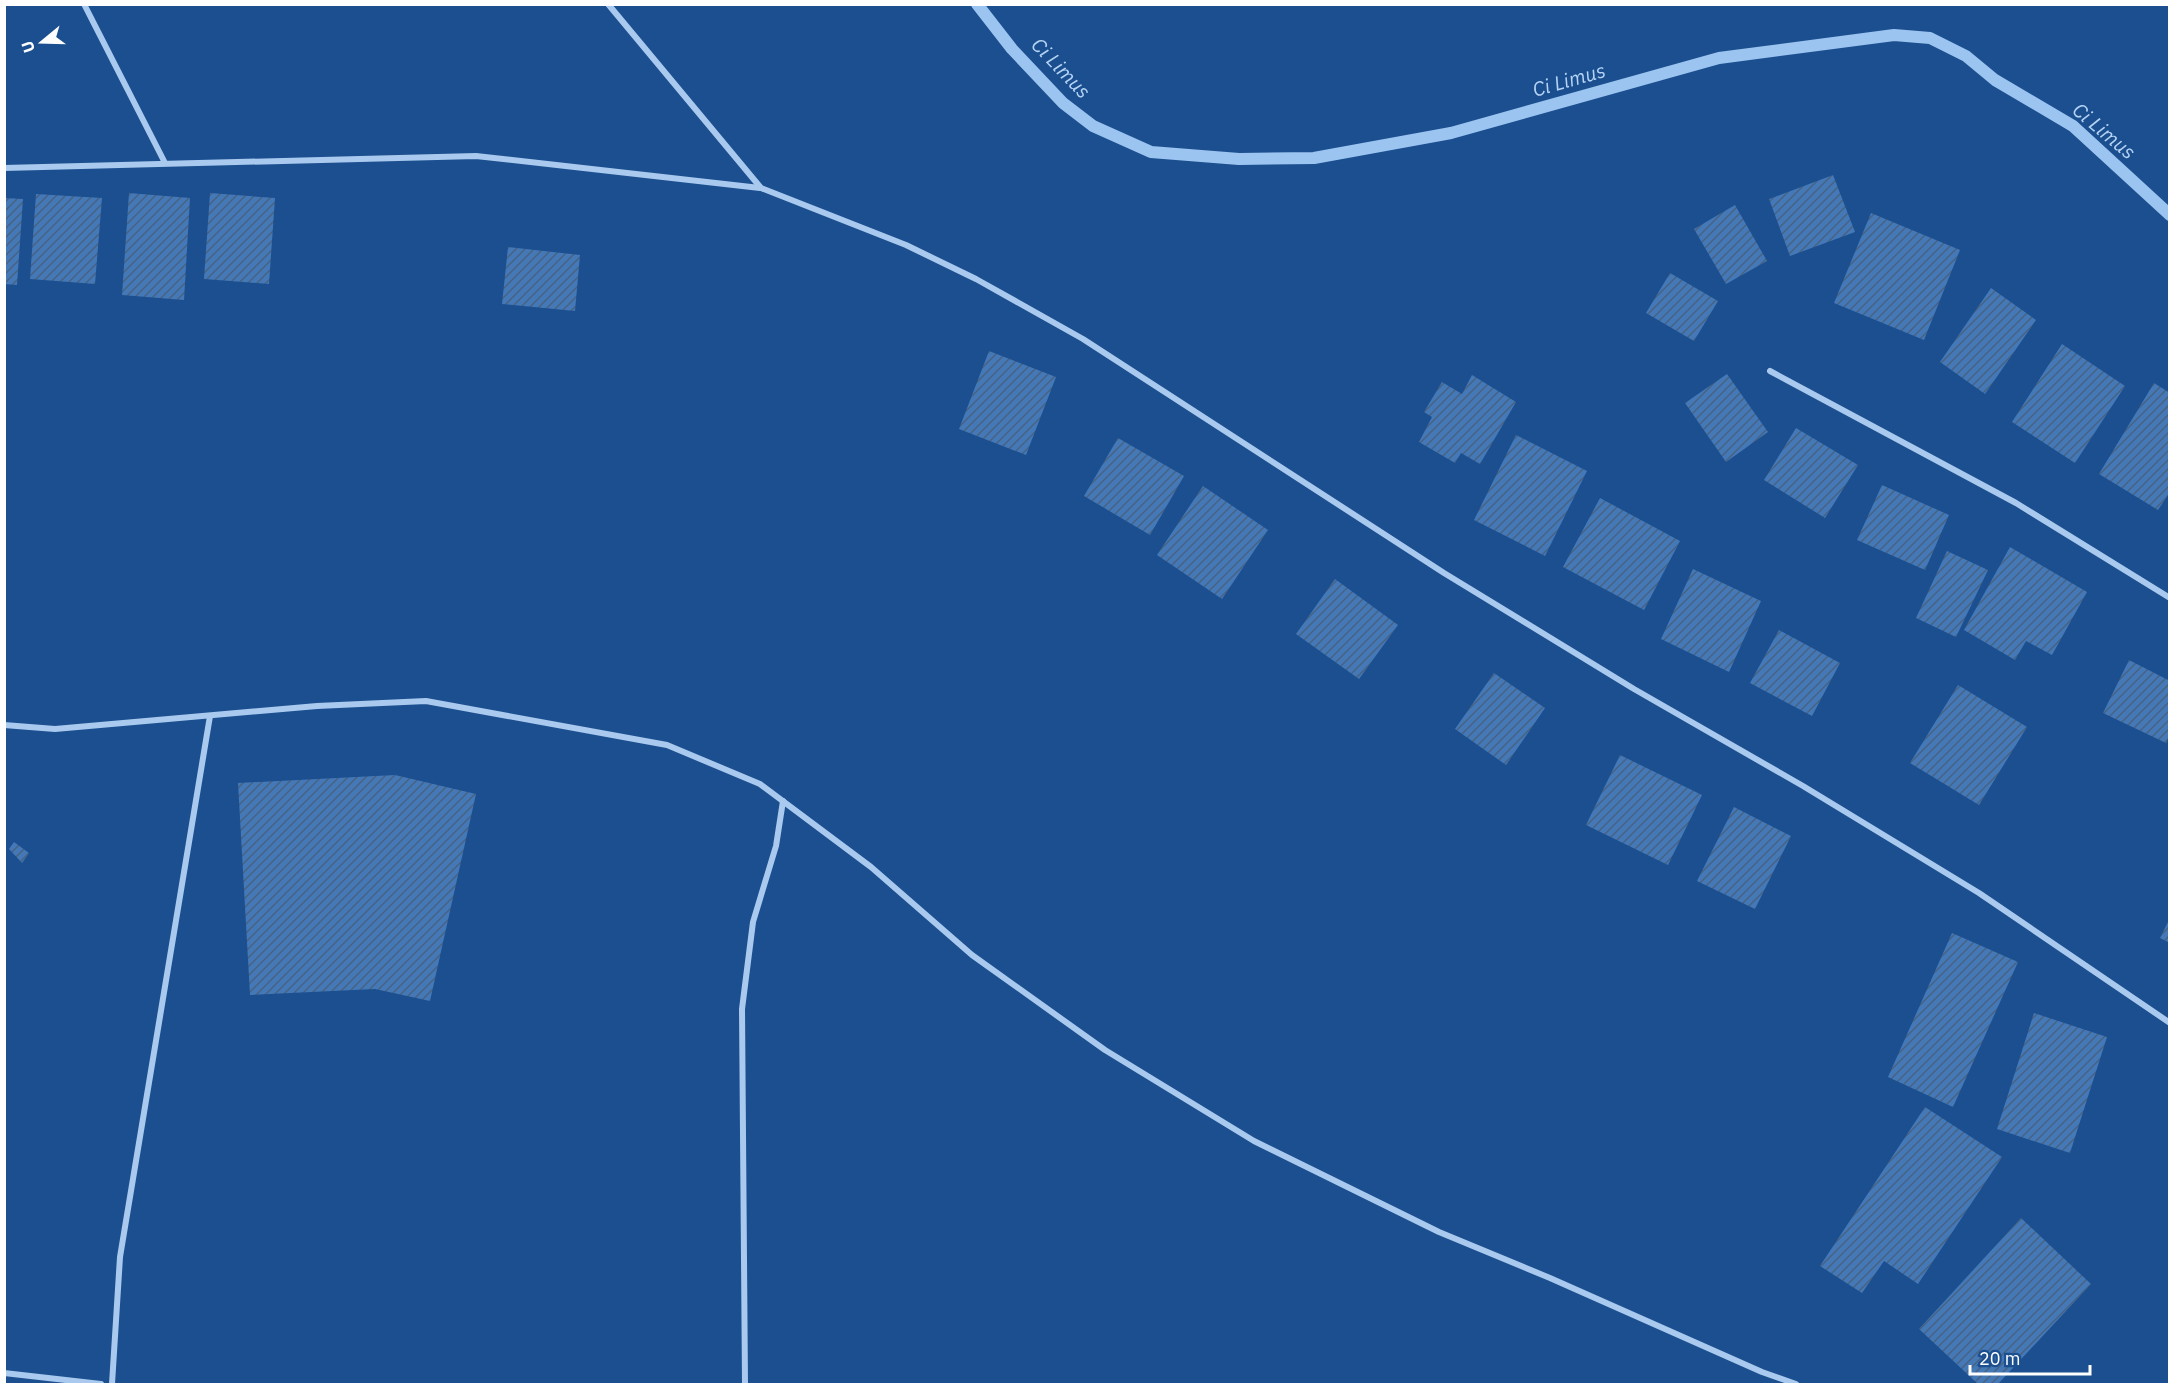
<svg xmlns="http://www.w3.org/2000/svg" width="2174" height="1389" font-family="'IBM Plex Sans',sans-serif">
<defs>
<pattern id="building-hatch" width="6" height="6" patternUnits="userSpaceOnUse" patternTransform="scale(1.5)"><rect width="6" height="6" fill="#4478b7"/><path d="M-1 1l2-2M0 6l6-6M5 7l2-2" fill="none" stroke="#486282"/></pattern>
</defs>
<rect width="100%" height="100%" fill="#1b4f8f"/>
<g fill="none" stroke-linecap="round" stroke-linejoin="round">
<polyline stroke="#9cc4f0" stroke-width="12" points="977,4 1012,49 1063,103 1093,126 1151,152 1239,159 1314,158 1451,133 1719,58 1894,35 1930,38 1966,56 1995,80 2073,126 2170,215"/>
</g>
<g fill="url(#building-hatch)">
<polygon points="1833,175 1855,232 1790,256 1769,199"/>
<polygon points="129,193 190,198 184,300 122,295"/>
<polygon points="210,193 275,198 269,284 204,279"/>
<polygon points="36,194 102,198 95,284 30,279"/>
<polygon points="4,198 23,199 17,285 4,284"/>
<polygon points="1735,205 1767,261 1726,284 1694,229"/>
<polygon points="1871,213 1960,250 1924,340 1834,303"/>
<polygon points="508,247 580,255 575,311 502,304"/>
<polygon points="1670,273 1718,301 1694,341 1646,313"/>
<polygon points="1991,288 2036,320 1985,394 1940,362"/>
<polygon points="2062,344 2125,386 2075,463 2012,422"/>
<polygon points="989,351 1056,377 1026,455 959,429"/>
<polygon points="1727,374 1768,432 1726,462 1685,403"/>
<polygon points="1472,375 1516,402 1480,464 1461,453 1455,463 1419,442 1432,417 1424,412 1442,382 1462,394"/>
<polygon points="2154,383 2170,393 2170,492 2158,510 2099,474"/>
<polygon points="1796,428 1858,465 1825,518 1764,480"/>
<polygon points="1516,435 1587,471 1545,556 1474,520"/>
<polygon points="1118,438 1184,476 1150,535 1084,496"/>
<polygon points="1882,485 1949,515 1925,570 1857,540"/>
<polygon points="1203,486 1268,530 1222,599 1157,555"/>
<polygon points="1600,498 1680,541 1644,610 1563,567"/>
<polygon points="2010,547 2087,592 2052,655 2026,641 2015,660 1964,630"/>
<polygon points="1947,551 1988,570 1956,637 1916,618"/>
<polygon points="1693,569 1761,601 1729,672 1661,639"/>
<polygon points="1335,579 1398,625 1359,679 1296,634"/>
<polygon points="1779,630 1840,663 1812,716 1750,683"/>
<polygon points="2129,660 2170,681 2170,735 2166,743 2103,713"/>
<polygon points="1494,673 1545,708 1506,765 1455,729"/>
<polygon points="1958,685 2027,727 1979,805 1910,763"/>
<polygon points="1620,755 1702,795 1668,865 1586,825"/>
<polygon points="395,775 476,794 430,1001 375,989 250,995 238,783"/>
<polygon points="1734,807 1791,836 1755,909 1697,881"/>
<polygon points="14,842 29,853 22,863 9,849"/>
<polygon points="2170,918 2170,943 2160,938"/>
<polygon points="1952,933 2018,962 1953,1107 1888,1077"/>
<polygon points="2034,1013 2107,1037 2070,1153 1997,1129"/>
<polygon points="1925,1107 2002,1157 1918,1284 1884,1261 1862,1293 1820,1266"/>
<polygon points="2021,1218 2091,1284 1998,1384 1978,1384 1919,1329"/>
</g>
<g fill="none" stroke-linecap="round" stroke-linejoin="round">
<g stroke="#a9c9ee" stroke-width="6">
<polyline points="84,4 165,163"/>
<polyline points="608,4 761,188 906,245 976,279 1083,339 1444,573 1634,689 1803,786 1979,893 2170,1023"/>
<polyline points="4,168 476,156 760,188"/>
<polyline points="1770,371 2016,503 2170,598"/>
<polyline points="4,725 55,729 317,706 426,701 667,745 760,784 871,867 972,955 1105,1050 1254,1141 1439,1232 1550,1278 1762,1372 1796,1384"/>
<polyline points="4,1373 101,1384"/>
<polyline points="112,1384 120,1257 210,716"/>
<polyline points="745,1384 742,1009 753,922 776,846 783,801"/>
</g>
</g>
<g text-anchor="middle" stroke-width="4.5" stroke-linejoin="round" paint-order="stroke">
<g font-size="20" font-style="italic" fill="#b5d3f5" stroke="#1b4f8f">
<text transform="translate(1061 68) rotate(46)" y="7">Ci Limus</text>
<text transform="translate(1569 80) rotate(-16)" y="7">Ci Limus</text>
<text transform="translate(2104 131) rotate(40)" y="7">Ci Limus</text>
</g>
</g>
<rect width="2174" height="1389" fill="none" stroke="#ffffff" stroke-width="12"/>
<g transform="translate(42 42) rotate(251)" stroke="#1b4f8f" stroke-width="4.5" paint-order="stroke">
<path d="M0-4.5L10 22L0 15L-10 22Z" fill="#ffffff"/>
<text y="-9" font-size="16" font-weight="bold" text-anchor="middle" fill="#ffffff">U</text>
</g>
<path d="M1970 1365v9h120v-9" fill="none" stroke="#ffffff" stroke-width="3"/>
<text x="1979" y="1365" font-size="18" fill="#ffffff" stroke="#1b4f8f" stroke-width="4.5" paint-order="stroke">20 m</text>
</svg>
